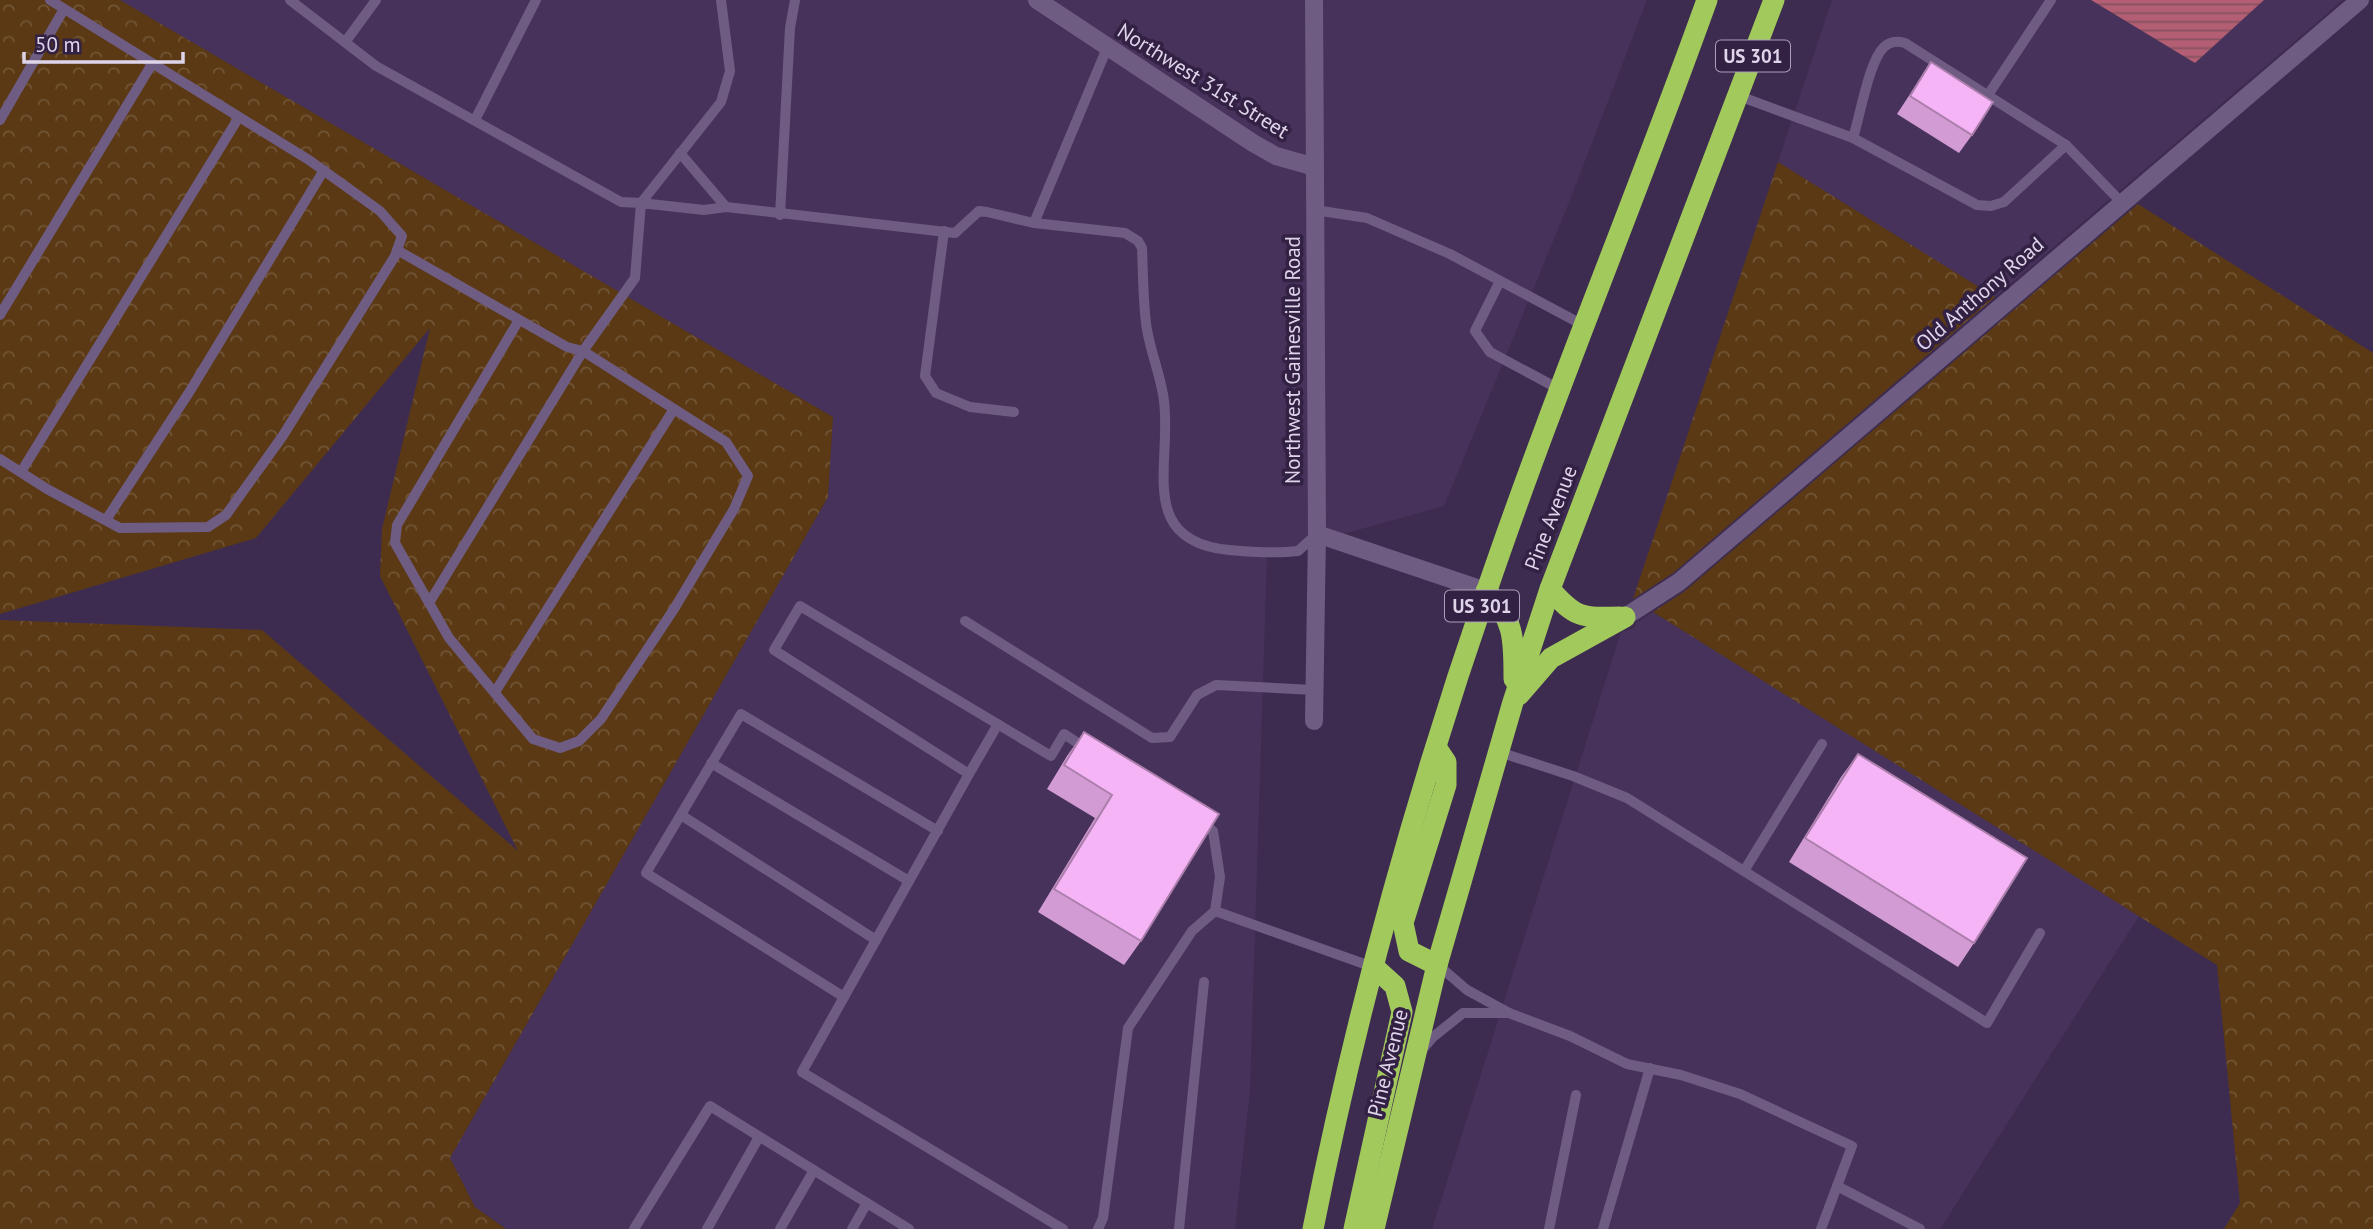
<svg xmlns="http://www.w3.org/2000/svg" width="2373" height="1229" font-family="'PT Sans',sans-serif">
<defs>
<pattern id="forest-crowns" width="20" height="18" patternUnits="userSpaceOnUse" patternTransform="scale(1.75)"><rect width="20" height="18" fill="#5a3914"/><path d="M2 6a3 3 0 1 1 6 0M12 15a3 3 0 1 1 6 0" fill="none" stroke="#715536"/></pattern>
<pattern id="water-rules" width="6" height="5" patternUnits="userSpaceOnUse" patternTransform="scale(1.75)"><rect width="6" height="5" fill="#b35e72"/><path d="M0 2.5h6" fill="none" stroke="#865260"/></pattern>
</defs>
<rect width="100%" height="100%" fill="#3d2c4f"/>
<g fill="#47325b">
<polygon points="120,0 1647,0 1568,205 1444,506 1267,555 1250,1090 1235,1229 507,1229 475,1207 450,1158 828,497 833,417"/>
<polygon points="1832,0 2091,0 2195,63 2264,0 2343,0 1995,297 1778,162"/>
<polygon points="1653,612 2139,916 1940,1229 1432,1229 1621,632 1635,628 1636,623"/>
</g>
<g fill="url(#forest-crowns)">
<polygon points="0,0 120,0 833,417 828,497 450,1158 475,1207 506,1229 0,1229 0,620 262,630 518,851 380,576 382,529 430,328 256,538 0,614"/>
<polygon points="1778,162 1995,297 1673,573 1633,599"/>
<polygon points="2138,204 2373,353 2373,1229 2224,1229 2240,1203 2217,965 1653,612 1685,591"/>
</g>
<polygon fill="url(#water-rules)" points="2091,0 2264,0 2195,63"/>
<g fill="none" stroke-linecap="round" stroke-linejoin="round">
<g stroke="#6f5c83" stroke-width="10">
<polyline points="290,0 376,66 621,202 641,203 721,102 730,71 721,0"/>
<polyline points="346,41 376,0"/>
<polyline points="1988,95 2051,0"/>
<polyline points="1739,96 1853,138 1977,205 1991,206 2004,202 2066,145 2122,203"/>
<polyline points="0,120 64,9"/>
<polyline points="475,120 536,0"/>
<path d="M1853,138C1860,116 1869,61 1884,47C1891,41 1897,41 1905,43L2066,145"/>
<polyline points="680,153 726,207"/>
<polyline points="1315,210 1367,218 1450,254 1583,325"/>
<polyline points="780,215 790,28 795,0"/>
<polyline points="1034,223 1107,48"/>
<polyline points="944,231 925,376 936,393 970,407 1014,412"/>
<path d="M397,250L567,347L583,351L635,278L641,203L704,210L726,207L955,233L979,211L987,212L1034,223L1125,233L1138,241L1142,248C1143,273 1143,298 1146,323C1149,349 1161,375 1164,401C1172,464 1136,541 1229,550C1251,552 1276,554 1298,551L1317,534"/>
<polyline points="1500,281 1475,331 1490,352 1559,389"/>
<polyline points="0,315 152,64"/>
<polyline points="0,459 47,489 120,528 208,527 226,515 282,437 395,256 402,236 380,211 309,160 50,0"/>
<polyline points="21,472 239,117"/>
<polyline points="106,520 190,391 324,170"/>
<polyline points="429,603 583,351 726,442 748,476 734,509 674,609 601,719 579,741 560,748 533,739 449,638 395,543 397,525 519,320"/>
<polyline points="965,621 1152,738 1170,737 1197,695 1216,685 1314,690"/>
<polyline points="495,692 674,409"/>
<polyline points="1499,752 1573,776 1627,798 1987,1023 2040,933"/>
<polyline points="711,763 909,881"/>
<polyline points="969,774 998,724"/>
<polyline points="681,815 876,940"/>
<polyline points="1744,871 1822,744"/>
<polyline points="1215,911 1373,967"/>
<polyline points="844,997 646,873 741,714 938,831"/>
<polyline points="1509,1013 1570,1036 1627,1064 1681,1075 1740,1094 1852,1146 1821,1229"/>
<polyline points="1422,1050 1433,1037 1463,1013 1509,1013 1467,990 1438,965"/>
<polyline points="1837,1186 1920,1229"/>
<polyline points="634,1229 710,1106 909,1229"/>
<polyline points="707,1229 759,1137"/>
<polyline points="780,1229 814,1170"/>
<polyline points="852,1229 867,1203"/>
<polyline points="1063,1229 802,1072 969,774 774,650 800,606 1051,756 1064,734 1087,749"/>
<polyline points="1098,1229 1103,1218 1128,1028 1192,931 1215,911 1220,877 1213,831 1199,822"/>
<polyline points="1179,1229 1204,982"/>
<polyline points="1549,1229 1576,1095"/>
<polyline points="1603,1229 1650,1068"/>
</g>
<g stroke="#6f5c83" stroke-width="18">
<polyline points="1037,0 1253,143 1276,156 1315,167"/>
<polyline points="1314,0 1317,534 1314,721"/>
<polyline points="1317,534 1486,591"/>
</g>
<polyline stroke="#6f5c83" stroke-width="18" points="1625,617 1679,582 2360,0"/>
<g stroke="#a2c95c" stroke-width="21">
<path d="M1550,589C1575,618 1582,618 1620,617"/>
<path d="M1486,591C1515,619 1514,641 1514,679"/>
<polyline points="1519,695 1551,658 1625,617"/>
<polyline points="1436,747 1446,762 1446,785 1403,923 1409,951 1437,965"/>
<path d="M1313,1229C1356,1013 1415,798 1487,590C1555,391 1636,198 1707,0"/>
<polyline points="1354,1229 1402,1012 1395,986 1374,967"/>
<polyline points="1374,1229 1437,965 1513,702 1550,589 1774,0"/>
</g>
</g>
<g fill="#d29bd3">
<polygon points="1931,62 1972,135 1959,153 1897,114"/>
<polygon points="1084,732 1219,814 1141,941 1124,965 1038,912 1095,818 1047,789 1067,756"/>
<polygon points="1858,754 1974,943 1958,967 1789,862 1841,777"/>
</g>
<g fill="#f4b4f5" stroke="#ab7eac" stroke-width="2">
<polygon points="1931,62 1993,102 1972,135 1910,96"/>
<polygon points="1084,732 1219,814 1141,941 1054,889 1112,795 1064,765"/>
<polygon points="1858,754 2027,858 1974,943 1805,838"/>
</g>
<g text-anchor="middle" stroke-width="7" stroke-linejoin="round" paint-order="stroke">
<g fill="#332144" stroke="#ab9fb9" stroke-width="2">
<rect x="1716" y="40.5" width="74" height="31" rx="5"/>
<rect x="1445" y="590.5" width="74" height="31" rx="5"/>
</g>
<g font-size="19" font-weight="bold" fill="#dfd5eb">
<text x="1753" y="63">US 301</text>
<text x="1482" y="613">US 301</text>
</g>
<g font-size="21" fill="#dfd5eb" stroke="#332144">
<text transform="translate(1203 81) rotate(32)" y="7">Northwest 31st Street</text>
<text transform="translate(1980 294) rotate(-41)" y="7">Old Anthony Road</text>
<text transform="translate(1293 360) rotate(-90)" y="7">Northwest Gainesville Road</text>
<text transform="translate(1551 518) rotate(-69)" y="7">Pine Avenue</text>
<text transform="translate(1388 1063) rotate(-76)" y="7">Pine Avenue</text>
</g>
</g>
<path d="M24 52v10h159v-10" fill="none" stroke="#dfd5eb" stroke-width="3.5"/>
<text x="35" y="52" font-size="21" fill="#dfd5eb" stroke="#332144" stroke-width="5" paint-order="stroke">50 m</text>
</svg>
